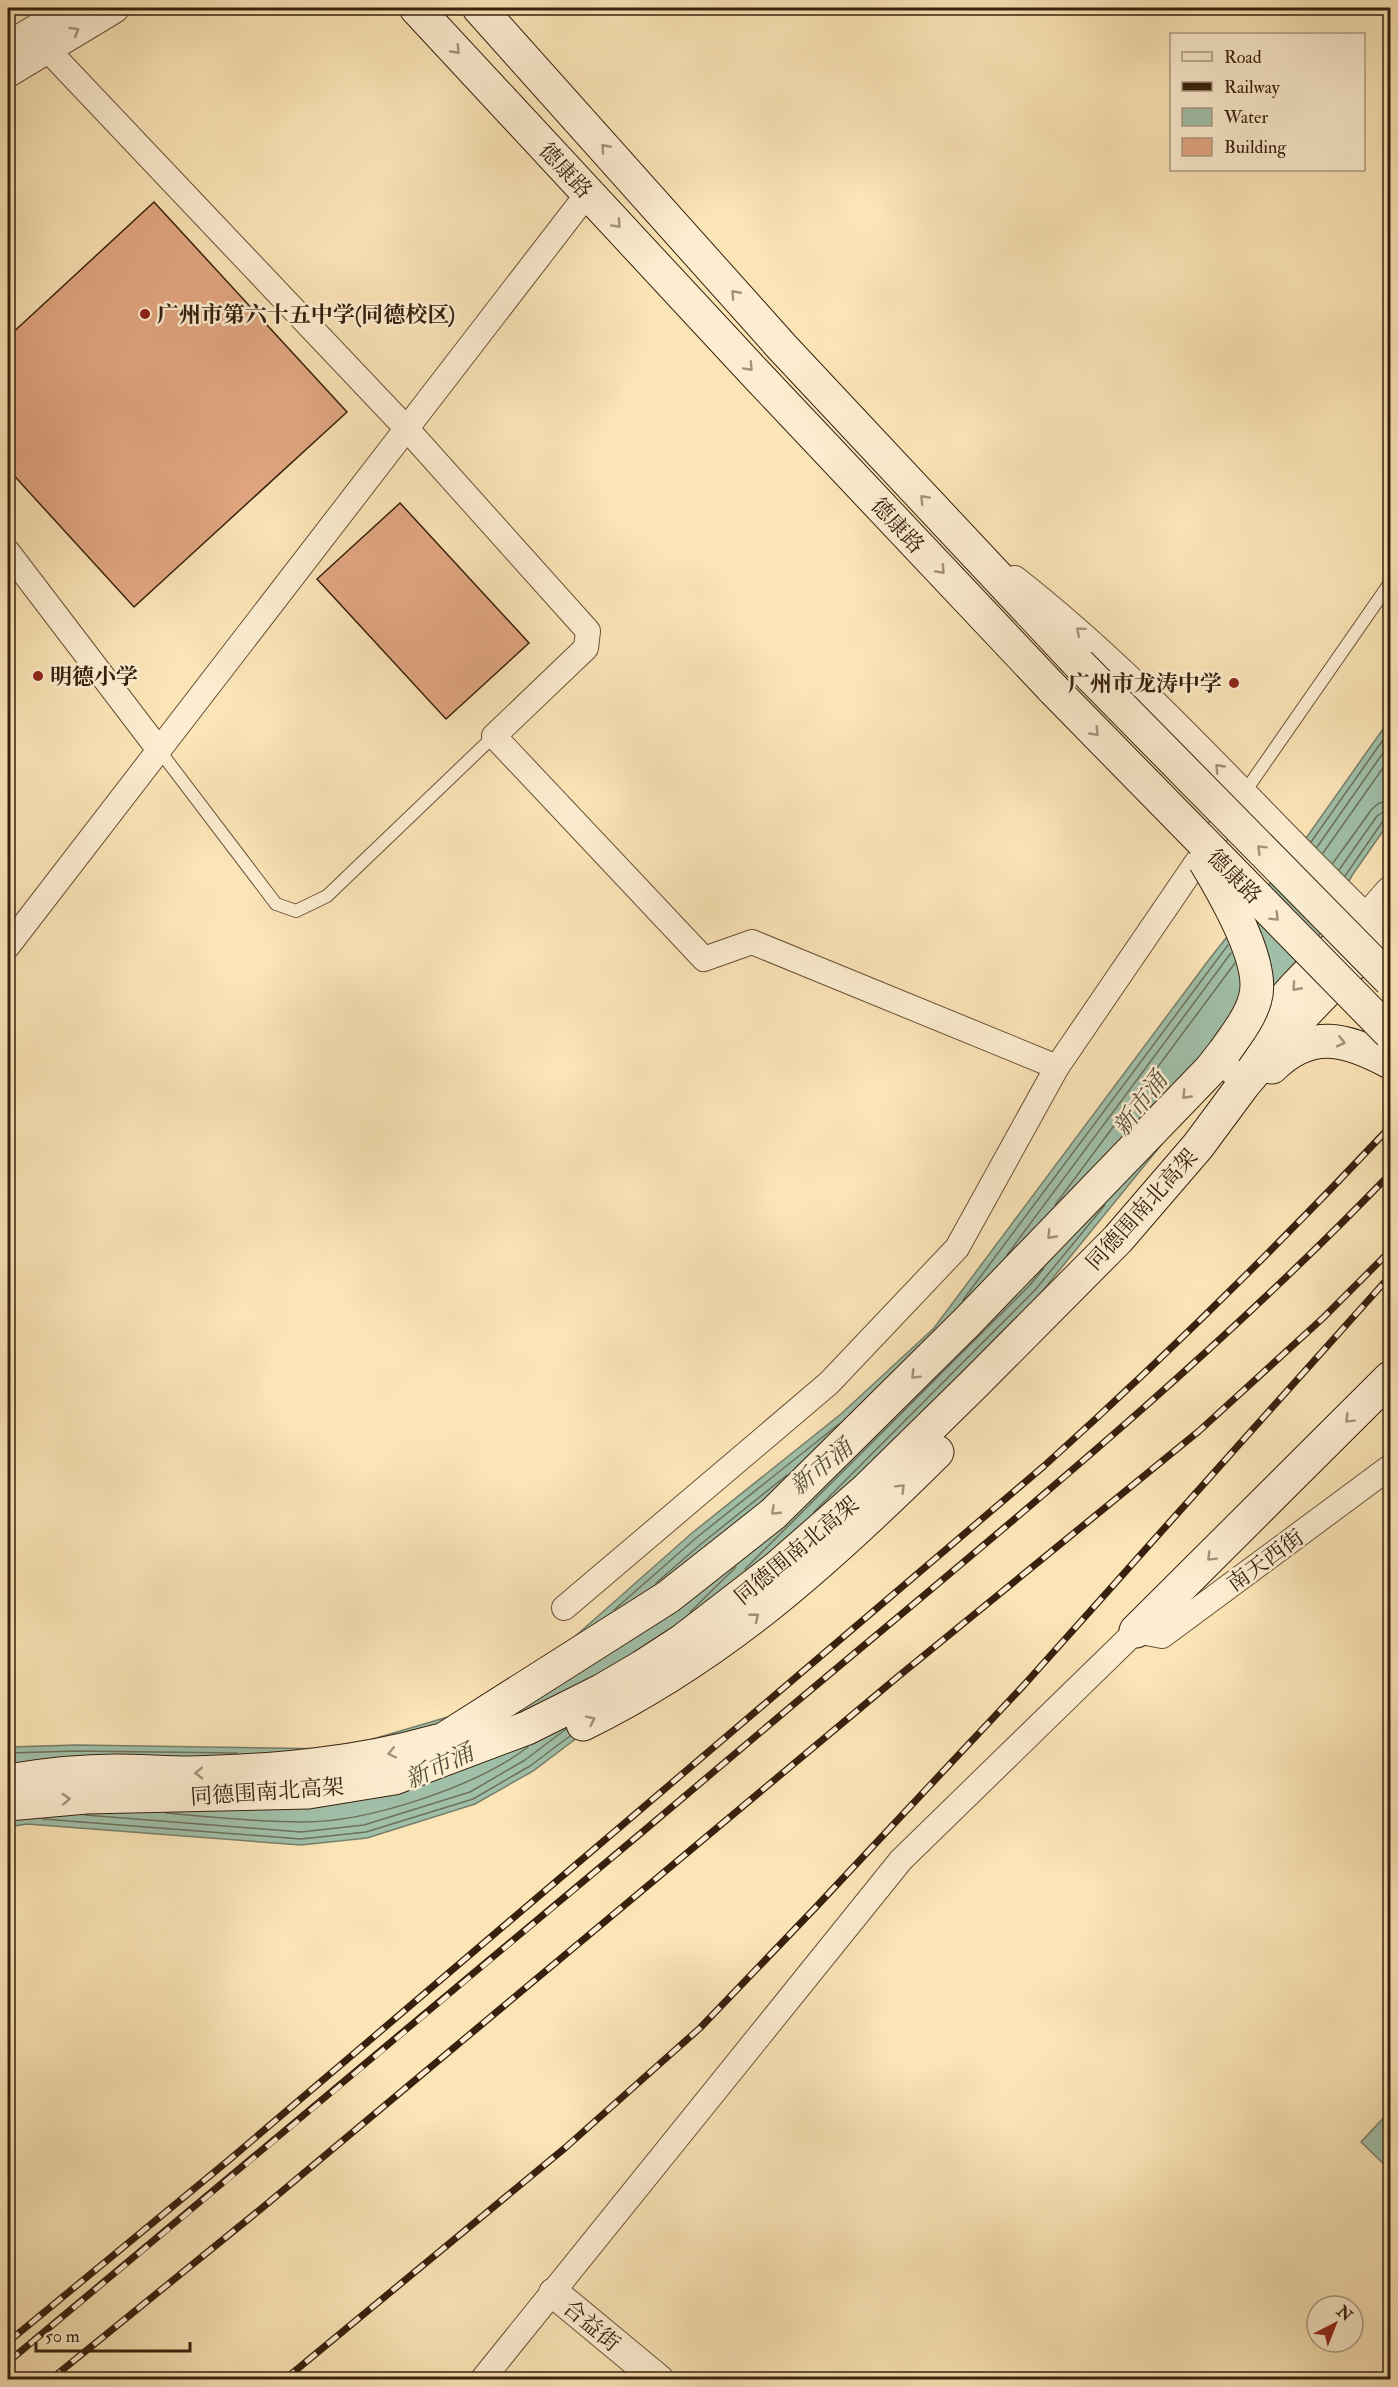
<svg xmlns="http://www.w3.org/2000/svg" width="1398" height="2387" font-family="'IM FELL Double Pica','Noto Serif SC',serif">
<rect width="100%" height="100%" fill="#fbe4b6"/>
<filter id="stains"><feTurbulence type="fractalNoise" baseFrequency=".00333" numOctaves="4"/><feColorMatrix values="0 0 0 0 .2 0 0 0 0 .09 0 0 0 0 .02 0 0 0 .5 -.17"/></filter>
<radialGradient id="worn" r=".72"><stop offset=".6" stop-color="#630" stop-opacity="0"/><stop offset="1" stop-color="#630" stop-opacity=".3"/></radialGradient>
<g fill="#a0bfa8" stroke="#767f6a" stroke-width="1.5">
<polygon points="1390,719 1390,821 1353,874 1292,984 1040,1294 656,1678 533,1771 475,1804 367,1838 301,1845 27,1824 8,1827 8,1747 77,1745 339,1749 458,1714 554,1655 692,1533 841,1414 934,1328 1211,957 1309,834"/>
<polygon points="1390,2111 1390,2170 1361,2142"/>
</g>
<g fill="none" stroke-linecap="round" stroke-linejoin="round">
<g stroke="#6c705b" stroke-width="1.5">
<polyline points="1311,842 1390,730"/>
<polyline points="1317,847 1390,743"/>
<polyline points="1323,853 1390,758"/>
<polyline points="1333,863 1372,809 1379,803 1390,801"/>
<polyline points="1339,870 1377,816 1383,812 1390,810"/>
<polyline points="1345,876 1383,821 1390,818"/>
<polyline points="1055,1205 1235,963"/>
<polyline points="1007,1255 1231,953"/>
<polyline points="963,1300 1228,945"/>
<polyline points="814,1512 1035,1290 1105,1205"/>
<polyline points="745,1569 1030,1285 1044,1268"/>
<polyline points="656,1583 701,1544 787,1475"/>
<polyline points="614,1610 696,1538 839,1424"/>
<polyline points="690,1612 736,1567"/>
<polyline points="8,1753 77,1751 237,1753"/>
<path d="M166,1813C210,1817 256,1822 300,1822C367,1823 475,1787 528,1747"/>
<polyline points="85,1815 301,1832 364,1825 470,1792 525,1760 566,1729"/>
<polyline points="43,1819 301,1839 366,1832 473,1799 530,1766 570,1736"/>
</g>
</g>
<g fill="#e2a782" stroke="#38200e" stroke-width="1.5">
<polygon points="154,202 347,412 134,607 8,469 8,337"/>
<polygon points="400,503 529,643 446,719 317,579"/>
</g>
<g fill="none" stroke-linecap="round" stroke-linejoin="round">
<g stroke="#695138" stroke-width="14">
<g id="service">
<polyline points="159,750 276,904 296,911 327,896 494,736"/>
<polyline points="1244,793 1390,583"/>
</g>
</g>
<g stroke="#695138" stroke-width="26">
<g id="minor">
<polyline points="46,48 407,429 588,631 586,648 494,736 704,959 752,942 1057,1067"/>
<polyline points="8,552 159,750"/>
<path d="M1015,578C1148,682 1257,811 1379,928"/>
<polyline points="8,946 588,193"/>
<polyline points="564,1608 829,1383 957,1248 1057,1067 1244,793"/>
<polyline points="482,2380 901,1860 1136,1631 1162,1636 1390,1467"/>
</g>
</g>
<g stroke="#695138" stroke-width="32">
<g id="tertiary">
<polyline points="8,47 72,8"/>
<polyline points="8,72 114,8"/>
<polyline points="1368,917 1390,892"/>
<polyline points="554,2293 659,2380"/>
</g>
</g>
<g stroke="#38200e" stroke-width="35">
<g id="secondary">
<polyline points="416,8 754,372 1054,690"/>
<polyline points="479,8 782,347 1079,664"/>
<path d="M1272,1067C1311,1028 1347,1039 1390,1062"/>
<path d="M1235,1069C1244,1054 1253,1039 1263,1025C1293,985 1331,951 1368,917"/>
<polyline points="1136,1631 1390,1378"/>
<path d="M583,1724C723,1655 827,1561 937,1452"/>
<polyline points="446,1738 668,1597 773,1514 966,1323 1210,1070 1225,1051"/>
<path d="M8,1781C43,1775 80,1771 116,1771C141,1771 165,1773 189,1773C274,1771 356,1764 437,1741"/>
<polyline points="8,1804 86,1797 308,1792 394,1778 527,1728 601,1691 642,1667 682,1641 778,1567 866,1490 975,1383 1118,1239 1198,1146 1244,1084 1302,1016 1383,932"/>
</g>
</g>
<use href="#service" stroke="#fcedd0" stroke-width="12"/>
<use href="#minor" stroke="#fcedd0" stroke-width="24"/>
<use href="#tertiary" stroke="#fcedd0" stroke-width="30"/>
<use href="#secondary" stroke="#fcedd0" stroke-width="33"/>
<g stroke="#38200e" stroke-width="7">
<g id="rail">
<path d="M8,2342L229,2160L1044,1466C1164,1358 1279,1245 1390,1127"/>
<path d="M8,2362C269,2146 529,1928 788,1709C994,1536 1204,1367 1390,1174"/>
<polyline points="50,2380 262,2208 900,1675 1199,1431 1323,1318 1390,1251"/>
<polyline points="284,2380 565,2148 700,2028 816,1907 1024,1685 1390,1276"/>
</g>
</g>
<use href="#rail" stroke="#fcedd0" stroke-width="4.5" stroke-dasharray="14" stroke-linecap="butt"/>
<g stroke="#38200e" stroke-width="35" stroke-linecap="butt">
<g id="secondary-bridge">
<polyline points="1079,664 1390,980"/>
<polyline points="1054,690 1390,1033"/>
<path d="M1205,861C1223,891 1266,964 1255,999C1250,1018 1236,1035 1225,1051"/>
</g>
</g>
<use href="#secondary-bridge" stroke="#fcedd0" stroke-width="33"/>
</g>
<defs><path id="oneway-chevron" d="M-2-3.5L2.5 0L-2 3.5" fill="none" stroke-width="1.6" stroke-linecap="round" stroke-linejoin="round" transform="scale(1.5)"/></defs>
<g stroke="#a49179">
<use href="#oneway-chevron" transform="translate(75 31) rotate(-31)"/>
<use href="#oneway-chevron" transform="translate(456 50) rotate(47)"/>
<use href="#oneway-chevron" transform="translate(605 148) rotate(-132)"/>
<use href="#oneway-chevron" transform="translate(617 224) rotate(47)"/>
<use href="#oneway-chevron" transform="translate(735 294) rotate(-132)"/>
<use href="#oneway-chevron" transform="translate(749 367) rotate(47)"/>
<use href="#oneway-chevron" transform="translate(924 499) rotate(-133)"/>
<use href="#oneway-chevron" transform="translate(941 570) rotate(47)"/>
<use href="#oneway-chevron" transform="translate(1080 631) rotate(-140)"/>
<use href="#oneway-chevron" transform="translate(1095 732) rotate(46)"/>
<use href="#oneway-chevron" transform="translate(1219 768) rotate(-134)"/>
<use href="#oneway-chevron" transform="translate(1261 849) rotate(-135)"/>
<use href="#oneway-chevron" transform="translate(1275 917) rotate(45)"/>
<use href="#oneway-chevron" transform="translate(1296 987) rotate(132)"/>
<use href="#oneway-chevron" transform="translate(1341 1042) rotate(13)"/>
<use href="#oneway-chevron" transform="translate(1186 1095) rotate(134)"/>
<use href="#oneway-chevron" transform="translate(1051 1235) rotate(134)"/>
<use href="#oneway-chevron" transform="translate(915 1375) rotate(135)"/>
<use href="#oneway-chevron" transform="translate(1349 1419) rotate(135)"/>
<use href="#oneway-chevron" transform="translate(901 1488) rotate(-45)"/>
<use href="#oneway-chevron" transform="translate(775 1511) rotate(137)"/>
<use href="#oneway-chevron" transform="translate(1211 1557) rotate(135)"/>
<use href="#oneway-chevron" transform="translate(755 1617) rotate(-39)"/>
<use href="#oneway-chevron" transform="translate(591 1720) rotate(-26)"/>
<use href="#oneway-chevron" transform="translate(392 1753) rotate(168)"/>
<use href="#oneway-chevron" transform="translate(199 1773) rotate(179)"/>
<use href="#oneway-chevron" transform="translate(66 1799) rotate(-3)"/>
</g>
<g fill="#8f2418" stroke="#fcedd0" stroke-width="2">
<circle cx="145" cy="314" r="6"/>
<circle cx="38" cy="676" r="6"/>
<circle cx="1234" cy="683" r="6"/>
</g>
<g text-anchor="middle" stroke-width="5" stroke-linejoin="round" paint-order="stroke">
<g font-size="22" fill="#38200e" stroke="#fcedd0">
<text transform="translate(566 170) rotate(47)" y="8">德康路</text>
<text transform="translate(898 525) rotate(47)" y="8">德康路</text>
<text transform="translate(1235 876) rotate(45)" y="8">德康路</text>
<text transform="translate(1141 1209) rotate(-48)" y="8">同德围南北高架</text>
<text transform="translate(796 1550) rotate(-40)" y="8">同德围南北高架</text>
<text transform="translate(1265 1560) rotate(-36)" y="8">南天西街</text>
<text transform="translate(267 1791) rotate(-4)" y="8">同德围南北高架</text>
<text transform="translate(592 2325) rotate(40)" y="8">合益街</text>
</g>
<g font-size="22" font-weight="bold" fill="#38200e" stroke="#fcedd0" text-anchor="start">
<text x="157" y="322">广州市第六十五中学(同德校区)</text>
<text x="50" y="684">明德小学</text>
<text x="1222" y="691" text-anchor="end">广州市龙涛中学</text>
</g>
<g font-size="24" font-style="italic" fill="#57503c" stroke="#fcedd0">
<text transform="translate(1140 1104) rotate(-53)" y="8">新市涌</text>
<text transform="translate(821 1467) rotate(-39)" y="8">新市涌</text>
<text transform="translate(439 1766) rotate(-25)" y="8">新市涌</text>
</g>
</g>
<rect width="1398" height="2387" fill="none" stroke="#fbe4b6" stroke-width="30"/>
<rect x="9" y="9" width="1380" height="2369" fill="none" stroke="#38200e" stroke-width="3"/>
<rect x="15" y="15" width="1368" height="2357" fill="none" stroke="#38200e" stroke-width="1.5"/>
<rect x="1170" y="33" width="195" height="138" fill="#fcedd0" stroke="#ae9b82" stroke-width="1.5"/>
<rect x="1182" y="52" width="30" height="9" fill="#fcedd0" stroke="#ae9b82" stroke-width="1.5"/>
<text x="1224" y="63" font-size="18" fill="#38200e">Road</text>
<rect x="1182" y="82" width="30" height="9" fill="#38200e" stroke="#ae9b82" stroke-width="1.5"/>
<text x="1224" y="93" font-size="18" fill="#38200e">Railway</text>
<rect x="1182" y="108" width="30" height="18" fill="#a0bfa8" stroke="#ae9b82" stroke-width="1.5"/>
<text x="1224" y="123" font-size="18" fill="#38200e">Water</text>
<rect x="1182" y="138" width="30" height="18" fill="#e2a782" stroke="#ae9b82" stroke-width="1.5"/>
<text x="1224" y="153" font-size="18" fill="#38200e">Building</text>
<g transform="translate(1335 2324) rotate(42)"><circle r="28" fill="#fcedd0" stroke="#ae9b82" stroke-width="1.5"/>
<path d="M0-4.5L10 22L0 15L-10 22Z" fill="#8f2418"/>
<text y="-9" font-size="16" font-weight="bold" text-anchor="middle" fill="#38200e">N</text>
</g>
<path d="M36 2342v9h154v-9" fill="none" stroke="#38200e" stroke-width="3"/>
<text x="45" y="2342" font-size="18" fill="#38200e" stroke="#fcedd0" stroke-width="4.5" paint-order="stroke">50 m</text>
<rect width="100%" height="100%" filter="url(#stains)"/>
<rect width="100%" height="100%" fill="url(#worn)"/>
</svg>
